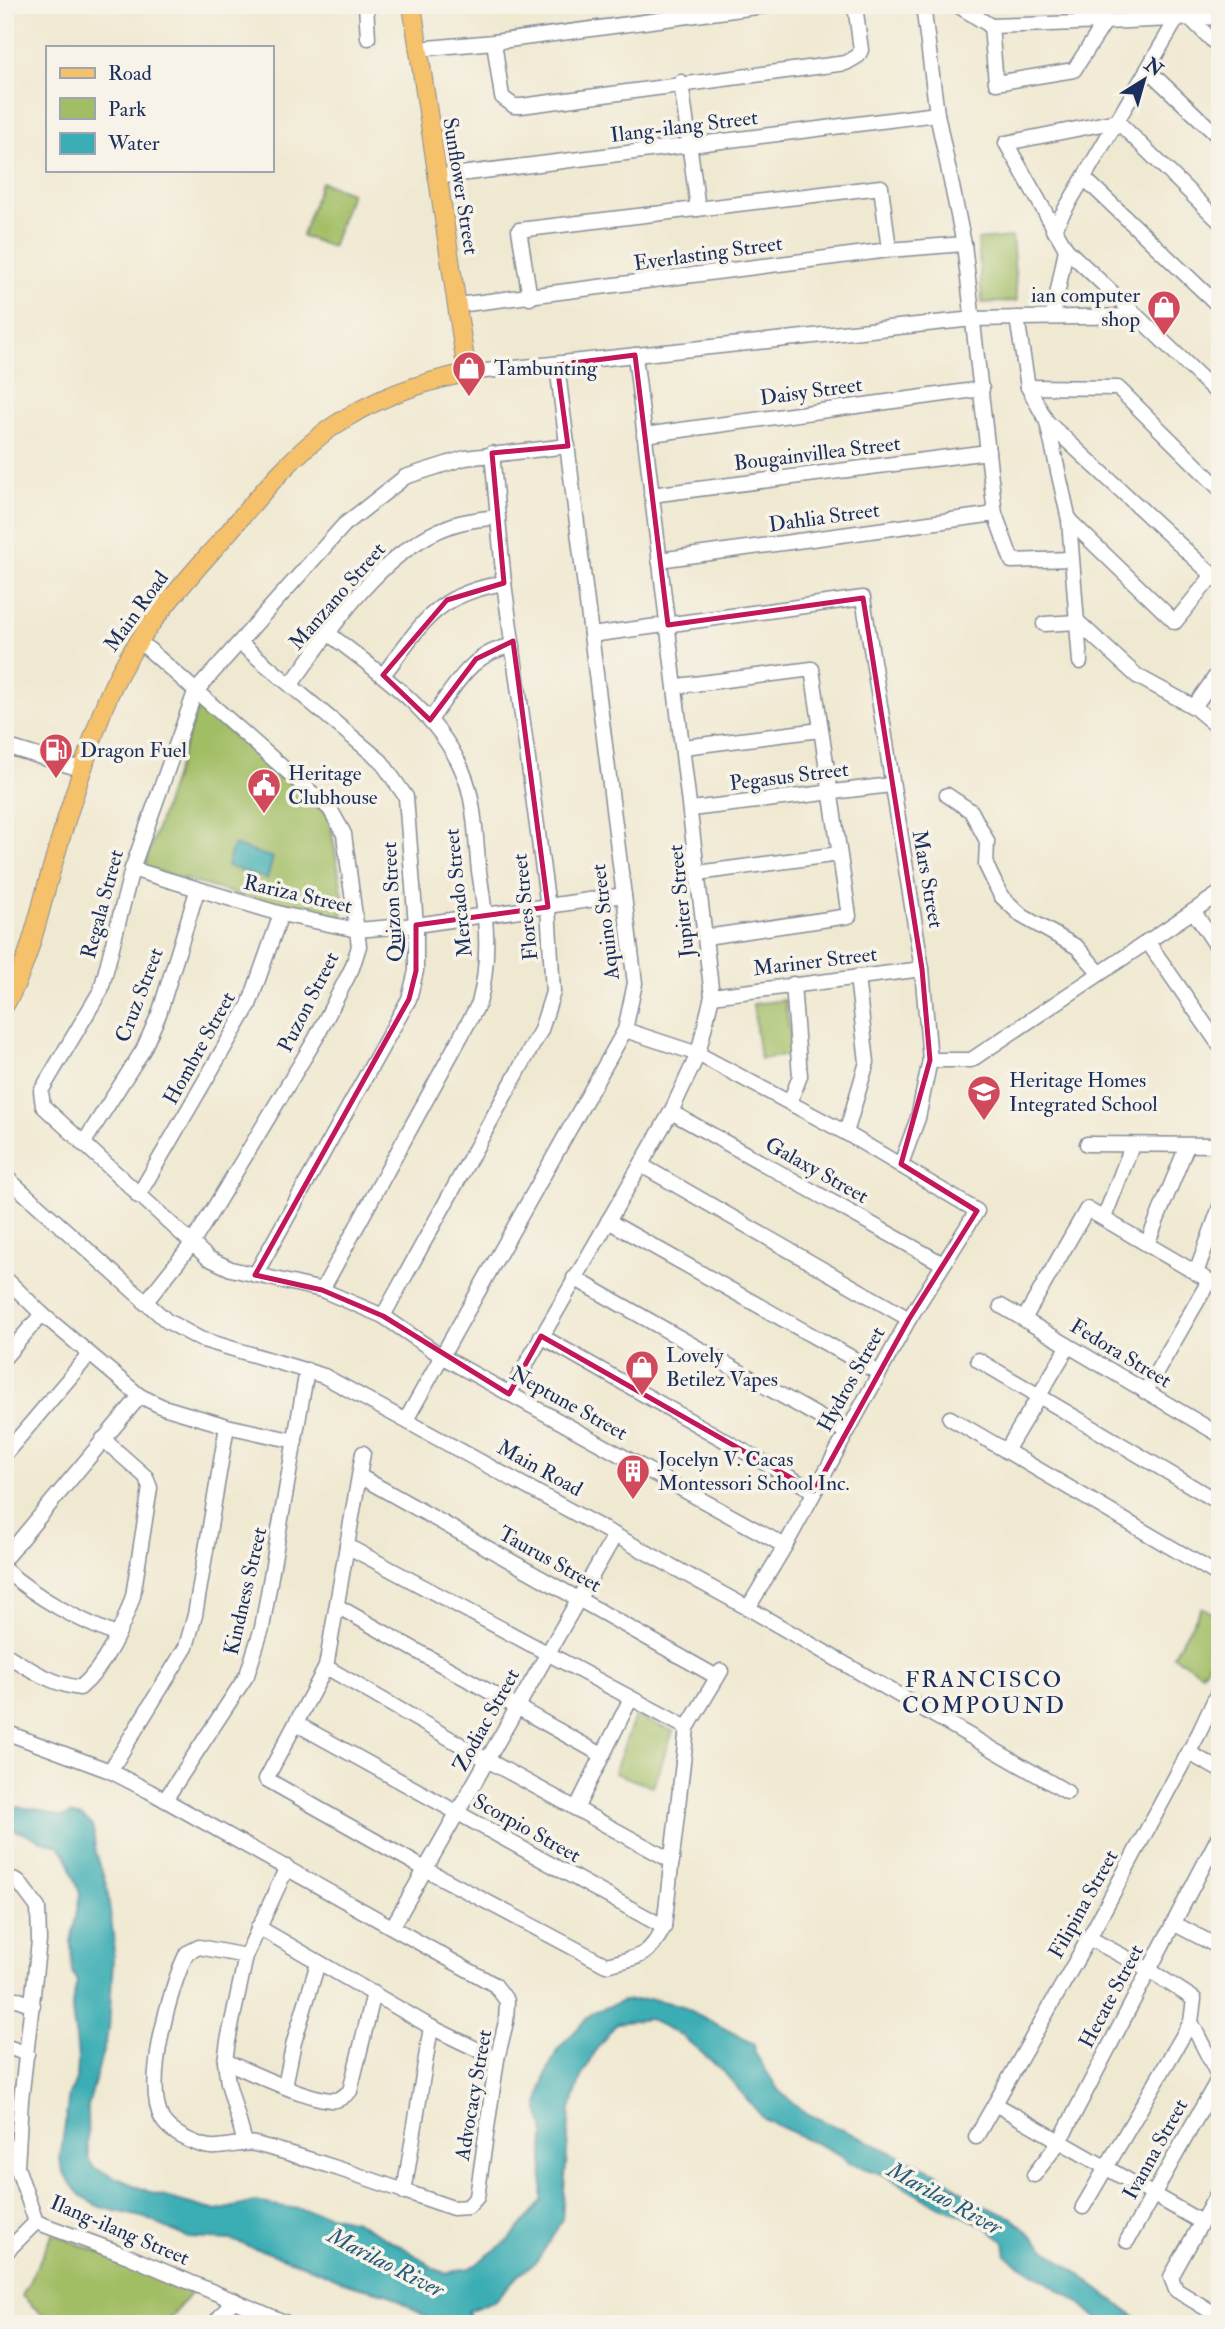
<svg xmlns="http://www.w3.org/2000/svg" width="1225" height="2329" font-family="'IM FELL Double Pica',serif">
<rect width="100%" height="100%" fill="#f7f3e8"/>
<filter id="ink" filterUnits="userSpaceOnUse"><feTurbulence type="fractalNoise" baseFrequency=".0143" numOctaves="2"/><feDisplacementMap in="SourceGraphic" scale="14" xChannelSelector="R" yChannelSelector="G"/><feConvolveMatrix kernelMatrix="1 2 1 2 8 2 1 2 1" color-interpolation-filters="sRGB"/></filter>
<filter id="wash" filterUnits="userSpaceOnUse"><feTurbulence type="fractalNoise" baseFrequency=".00686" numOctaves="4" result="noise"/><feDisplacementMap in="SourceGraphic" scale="28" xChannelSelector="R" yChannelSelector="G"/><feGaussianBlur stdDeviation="1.57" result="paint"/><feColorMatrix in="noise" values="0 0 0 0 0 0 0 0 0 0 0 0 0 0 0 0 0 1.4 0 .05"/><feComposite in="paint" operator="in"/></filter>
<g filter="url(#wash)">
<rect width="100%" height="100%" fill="#f0e9d2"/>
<g fill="#a2be65" stroke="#5e7662" stroke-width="2">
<polygon points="321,182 351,193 332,247 302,236"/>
<polygon points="1012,237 1017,301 982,303 978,240"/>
<path d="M198,706L329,815L344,903L342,916C319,922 177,876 144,867Z"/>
<polygon points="785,1000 793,1055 760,1059 753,1004"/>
<polygon points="1202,1607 1220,1618 1220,1644 1202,1673 1173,1656"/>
<polygon points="635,1716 673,1731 653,1787 614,1773"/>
<polygon points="53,2234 193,2290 165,2324 52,2324 22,2296"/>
</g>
<g fill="#3badb4" stroke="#2b6e89" stroke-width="2">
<polygon points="233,845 273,858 267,879 227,866"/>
<path d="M5,1806L37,1809L62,1817L70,1814L82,1817L93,1826L95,1849L107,1888L114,1942L109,2029L87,2110L88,2158L94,2168L154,2194L217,2211L255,2202L316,2212L355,2221L408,2250L435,2269L445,2273L470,2268L510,2239L542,2201L544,2127L538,2107L545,2077L557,2050L593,2012L623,2001L652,1999L680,2005L754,2044L755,2053L779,2091L804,2112L937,2173L979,2204L1011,2217L1047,2250L1145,2324H1103L1081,2304L1006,2256L1004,2242L985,2226L923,2198L884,2175L848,2163L841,2155L764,2119L723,2071L681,2035L649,2019L617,2023L597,2048L581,2077L570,2111L562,2219L554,2234L537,2261L519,2274L496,2300L468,2311L473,2324H437L389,2294L349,2284L305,2265L231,2240L188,2238L145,2218L100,2207L80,2196L63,2172L60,2160L69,2094C86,2072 74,2035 72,2010C71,2001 75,1991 77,1982L72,1972L71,1942L80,1894L66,1854L59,1847L5,1826Z"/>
</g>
</g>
<g filter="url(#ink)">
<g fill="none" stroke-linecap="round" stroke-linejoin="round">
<g stroke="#868c98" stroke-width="17">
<g id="minor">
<polyline points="366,5 368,38"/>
<polyline points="923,5 937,114 964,244 995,514 1012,561 1070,559"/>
<polyline points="957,5 991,26"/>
<polyline points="1188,16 1220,48"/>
<polygon points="1105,22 1074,70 996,83 991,26"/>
<polyline points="1105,22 1220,17"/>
<polyline points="494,42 502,97 514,106 521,106 846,63 858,56 861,50 855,5"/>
<polyline points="417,49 494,42 771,5"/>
<polyline points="1149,71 1220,138"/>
<polyline points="681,82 698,209"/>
<polyline points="436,177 937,114"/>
<polyline points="1084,178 1220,307"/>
<polyline points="1053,230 1178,17"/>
<polyline points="530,298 519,230 881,187 889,250"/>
<polyline points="458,305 889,250 964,244"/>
<polyline points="1053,316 1066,249"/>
<polyline points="1137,316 1066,249 1006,143 1117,121 1220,222"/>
<polyline points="1017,318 1028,387 1047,422 1220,582"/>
<polyline points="467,373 973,319 1137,316 1220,396"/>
<polyline points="1028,387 1118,388 1220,489"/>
<polyline points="1047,422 1069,520 1080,662"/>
<polyline points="644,435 982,389"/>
<polyline points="568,446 465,458 405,477 344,525 195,692 132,869 101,990 41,1091 43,1106 208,1258 231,1269 322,1290 383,1316 443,1357 785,1546"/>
<polyline points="651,495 988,452"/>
<polyline points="1069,520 1175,622 1213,575"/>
<polyline points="659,560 995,514"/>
<polyline points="1044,624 1078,622 1137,676 1194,707 1218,727"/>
<polyline points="591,635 863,598 922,969 930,1060 918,1118 901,1164"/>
<polyline points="138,640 330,809 344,834 359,946 352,968 316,1038 217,1203 191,1245 145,1303"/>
<polyline points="240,643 381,761 406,797 416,925 416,971 409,999 255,1275"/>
<path d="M383,675C424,622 434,595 504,583"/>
<path d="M292,683C334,626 380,551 450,526C465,520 482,519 498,517"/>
<polyline points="678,686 812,669 849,916 706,937"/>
<polyline points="1194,707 1220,670"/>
<path d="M430,720C454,688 471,651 513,646"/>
<polyline points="5,746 84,770"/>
<polyline points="684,747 820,730"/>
<polyline points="947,795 971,811 987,841 986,865 1001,896 1022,916 1077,947 1099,972"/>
<polyline points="691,809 891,785"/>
<polyline points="132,869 281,914 357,930 416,925 624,895"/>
<polyline points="698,873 839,854"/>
<polyline points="1194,912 1220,951"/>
<polyline points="1147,941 1220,1046"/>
<polyline points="712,996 922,969"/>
<polyline points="625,1030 698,1054 846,1133 977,1211 909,1319 785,1546 748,1608"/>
<polyline points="930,1060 971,1060 1220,893"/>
<polyline points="790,1102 800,1076 793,984"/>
<polyline points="671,1112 943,1264"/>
<polyline points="846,1133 867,1062 857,977"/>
<polyline points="83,1144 143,1050 159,1014 197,891"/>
<polyline points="1087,1144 1220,1145"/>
<polyline points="641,1165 909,1319"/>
<polyline points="5,1176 167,1321 200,1339 324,1376 748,1608 1067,1792"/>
<polyline points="138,1196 249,1005 281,914"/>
<polyline points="1104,1218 1132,1146"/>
<polyline points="608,1221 879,1373"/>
<polyline points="1147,1244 1187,1146"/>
<polyline points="1196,1273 1220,1207"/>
<polyline points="5,1278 42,1314 140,1396 163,1407 227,1426 295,1441"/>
<polyline points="574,1278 846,1432"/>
<path d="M322,1290L479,1003C491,959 486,916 479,871C476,844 475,805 466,780C445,718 379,672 329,634"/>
<polyline points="1001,1306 1220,1435"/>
<polyline points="383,1316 541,1030 553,992 548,907 504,583 492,453"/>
<polyline points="1024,1319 1087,1209 1220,1287"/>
<polyline points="541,1336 814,1491"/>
<polyline points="5,1357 42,1314"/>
<polyline points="978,1360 1220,1503"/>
<polyline points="1145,1392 1209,1281"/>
<polyline points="509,1394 671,1112 698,1054 712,996 635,355"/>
<polyline points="950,1418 1220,1576"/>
<polyline points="406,1420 625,1030 635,983 557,365"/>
<polyline points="1006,1451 1068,1347"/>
<path d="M363,1453L326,1667L266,1779L425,1869L606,1965C639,1957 648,1958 664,1927L687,1728L721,1671"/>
<polyline points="5,1454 89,1355"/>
<polyline points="361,1477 717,1677"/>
<polyline points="347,1546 687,1728"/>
<polyline points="5,1558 140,1396"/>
<path d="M5,1570C40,1600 75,1618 116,1635"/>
<polyline points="337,1606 602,1755"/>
<path d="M5,1654C29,1669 52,1684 80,1688C105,1667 123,1627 133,1596L150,1488L146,1477L103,1439"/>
<polyline points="326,1667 487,1760 672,1861"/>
<polyline points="297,1724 664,1927"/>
<path d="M5,1732L110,1771L149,1791L495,1985L507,2001L506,2022L497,2059L477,2197L468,2207L453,2208C389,2186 324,2162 259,2145C240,2139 221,2152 201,2145C187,2140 170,2132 162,2119C143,2085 170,1986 187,1953L199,1947L246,1956"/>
<polyline points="1189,1753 1220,1770"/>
<polyline points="110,1771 186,1647 195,1615 227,1426"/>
<polyline points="165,1800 247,1675 262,1628 307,1370"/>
<polyline points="576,1809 630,1700"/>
<polyline points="5,1876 18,1881 38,1908 39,1941 21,2100 17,2167 36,2222 128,2256 289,2324"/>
<polyline points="1173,1923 1219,1947"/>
<polyline points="393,1926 615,1535"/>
<polyline points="258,1927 431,2027 497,2059"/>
<polyline points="1089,1938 1149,1970 1194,1999 1191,2022 1220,2079"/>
<polyline points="5,1995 33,2005"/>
<polyline points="5,2046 27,2054"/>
<path d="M225,2061C252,2073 302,2097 331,2100C339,2101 344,2096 350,2091L374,1993"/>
<polyline points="285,2086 294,2042 318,1963"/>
<polyline points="995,2104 1201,2222"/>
<polyline points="976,2137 1089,1938 1199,1733 1220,1688"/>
<polyline points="245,2143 228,2083 225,2061 228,2041 246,1956 287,1867"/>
<polyline points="1034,2175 1060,2141 1220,1834"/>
<polyline points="1220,2189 1171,2277 1176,2290 1220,2317"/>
<polyline points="404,2192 431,2027"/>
<polyline points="1083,2207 1191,2022"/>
<polyline points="1127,2241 1219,2078"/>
<polyline points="5,2253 36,2222"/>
<polyline points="214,2324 234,2300"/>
</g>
</g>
<g stroke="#868c98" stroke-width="20">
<path id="major" d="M5,1005C29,964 38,916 51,871C66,818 83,766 101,715C126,643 178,590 227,534C260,495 292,454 335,425C374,399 421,382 467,373L412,5"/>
</g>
<use href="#minor" stroke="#fff" stroke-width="14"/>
<use href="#major" stroke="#f5c16b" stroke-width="18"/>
</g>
</g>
<path fill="none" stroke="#c2185b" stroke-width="5" stroke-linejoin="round" d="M635,355L668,625L863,598L922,969L930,1060L901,1164L977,1211L909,1319L814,1491L541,1336L509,1394L383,1316L322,1290L255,1275L409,999L416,971V925L548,907L513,641L476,659L430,720L383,675L447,600L504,583L492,453L568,446L557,365Z"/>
<defs>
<g id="shop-pin" transform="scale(1.75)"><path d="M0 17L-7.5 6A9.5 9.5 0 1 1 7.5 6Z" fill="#d1495b" stroke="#f7f3e8"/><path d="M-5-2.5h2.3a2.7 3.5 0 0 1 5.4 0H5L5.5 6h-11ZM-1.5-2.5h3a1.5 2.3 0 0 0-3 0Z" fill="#fff"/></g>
<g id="fuel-pin" transform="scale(1.75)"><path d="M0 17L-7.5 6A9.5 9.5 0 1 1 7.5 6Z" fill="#d1495b" stroke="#f7f3e8"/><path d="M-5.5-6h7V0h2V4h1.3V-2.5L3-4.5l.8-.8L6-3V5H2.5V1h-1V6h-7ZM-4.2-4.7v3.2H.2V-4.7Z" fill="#fff"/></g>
<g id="civic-pin" transform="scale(1.75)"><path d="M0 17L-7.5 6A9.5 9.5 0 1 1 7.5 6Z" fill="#d1495b" stroke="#f7f3e8"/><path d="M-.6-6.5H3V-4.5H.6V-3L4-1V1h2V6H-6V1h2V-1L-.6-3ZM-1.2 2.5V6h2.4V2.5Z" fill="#fff"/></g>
<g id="school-pin" transform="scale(1.75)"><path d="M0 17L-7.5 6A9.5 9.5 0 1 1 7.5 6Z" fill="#d1495b" stroke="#f7f3e8"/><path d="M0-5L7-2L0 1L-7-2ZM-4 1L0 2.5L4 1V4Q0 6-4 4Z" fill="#fff"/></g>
<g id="building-pin" transform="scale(1.75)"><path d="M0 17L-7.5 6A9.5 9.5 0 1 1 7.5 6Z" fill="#d1495b" stroke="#f7f3e8"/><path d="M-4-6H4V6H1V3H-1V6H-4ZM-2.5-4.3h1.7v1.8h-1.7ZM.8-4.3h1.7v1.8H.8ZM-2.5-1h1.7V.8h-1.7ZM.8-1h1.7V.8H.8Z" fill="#fff"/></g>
</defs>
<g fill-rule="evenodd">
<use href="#shop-pin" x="1164" y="307"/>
<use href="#shop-pin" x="469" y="368"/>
<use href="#fuel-pin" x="56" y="750"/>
<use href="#civic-pin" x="264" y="785"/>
<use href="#school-pin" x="984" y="1092"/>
<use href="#shop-pin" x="642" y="1367"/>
<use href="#building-pin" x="633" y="1471"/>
</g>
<g text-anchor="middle" stroke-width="7" stroke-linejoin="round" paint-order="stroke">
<g font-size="21" fill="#1b2f5e" stroke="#f7f3e8">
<text transform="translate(684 126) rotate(-7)" y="7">Ilang-ilang Street</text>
<text transform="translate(461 186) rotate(81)" y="7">Sunflower Street</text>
<text transform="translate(708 253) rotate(-8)" y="7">Everlasting Street</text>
<text transform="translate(811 391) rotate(-8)" y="7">Daisy Street</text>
<text transform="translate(817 453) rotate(-7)" y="7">Bougainvillea Street</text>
<text transform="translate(824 517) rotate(-8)" y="7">Dahlia Street</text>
<text transform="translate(337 596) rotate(-49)" y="7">Manzano Street</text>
<text transform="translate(136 611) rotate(-54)" y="7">Main Road</text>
<text transform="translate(789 776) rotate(-7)" y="7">Pegasus Street</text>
<text transform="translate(928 879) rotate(80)" y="7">Mars Street</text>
<text transform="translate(458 893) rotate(-96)" y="7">Mercado Street</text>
<text transform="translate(298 894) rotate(13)" y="7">Rariza Street</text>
<text transform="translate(681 901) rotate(-96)" y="7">Jupiter Street</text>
<text transform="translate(392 902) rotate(-93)" y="7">Quizon Street</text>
<text transform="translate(102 904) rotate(-75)" y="7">Regala Street</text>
<text transform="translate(525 907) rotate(-96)" y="7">Flores Street</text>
<text transform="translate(605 922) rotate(-97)" y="7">Aquino Street</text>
<text transform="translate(815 961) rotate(-7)" y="7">Mariner Street</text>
<text transform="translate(139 995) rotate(-69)" y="7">Cruz Street</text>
<text transform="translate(308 1002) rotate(-63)" y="7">Puzon Street</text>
<text transform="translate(199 1048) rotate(-61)" y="7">Hombre Street</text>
<text transform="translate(817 1170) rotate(29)" y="7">Galaxy Street</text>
<text transform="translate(1121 1353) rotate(31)" y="7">Fedora Street</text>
<text transform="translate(851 1379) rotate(-61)" y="7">Hydros Street</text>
<text transform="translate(569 1403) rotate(29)" y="7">Neptune Street</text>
<text transform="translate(540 1468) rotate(29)" y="7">Main Road</text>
<text transform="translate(550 1559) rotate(29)" y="7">Taurus Street</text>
<text transform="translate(245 1591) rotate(-77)" y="7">Kindness Street</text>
<text transform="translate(486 1720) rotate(-61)" y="7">Zodiac Street</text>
<text transform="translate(527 1828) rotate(29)" y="7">Scorpio Street</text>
<text transform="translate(1083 1904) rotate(-61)" y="7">Filipina Street</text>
<text transform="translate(1111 1996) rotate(-62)" y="7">Hecate Street</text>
<text transform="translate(473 2095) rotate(-80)" y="7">Advocacy Street</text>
<text transform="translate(1155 2149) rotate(-61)" y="7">Ivanna Street</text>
<text transform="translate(120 2230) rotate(23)" y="7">Ilang-ilang Street</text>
</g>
<g font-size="21" fill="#1b2f5e" stroke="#f7f3e8" text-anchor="start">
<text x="1140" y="302" text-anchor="end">ian computer<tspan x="1140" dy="24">shop</tspan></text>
<text x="494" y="375">Tambunting</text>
<text x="80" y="757">Dragon Fuel</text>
<text x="288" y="780">Heritage<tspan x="288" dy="24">Clubhouse</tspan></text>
<text x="1009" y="1087">Heritage Homes<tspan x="1009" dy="24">Integrated School</tspan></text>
<text x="666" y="1362">Lovely<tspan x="666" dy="24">Betilez Vapes</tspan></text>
<text x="658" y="1466">Jocelyn V. Cacas<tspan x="658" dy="24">Montessori School Inc.</tspan></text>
</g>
<g font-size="23" letter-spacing="2" fill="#1b2f5e" stroke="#f7f3e8">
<text x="984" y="1687">FRANCISCO<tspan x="984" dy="26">COMPOUND</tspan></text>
</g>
<g font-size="23" font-style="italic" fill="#265b7c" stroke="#f7f3e8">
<text transform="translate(945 2198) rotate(29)" y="8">Marilao River</text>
<text transform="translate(386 2262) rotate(27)" y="8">Marilao River</text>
</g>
</g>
<rect width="1225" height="2329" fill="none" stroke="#f7f3e8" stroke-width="28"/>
<rect x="46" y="46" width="228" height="126" fill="#f7f3e8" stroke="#9fa5b1" stroke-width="2"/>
<rect x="60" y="68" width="35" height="10" fill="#f5c16b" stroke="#9fa5b1" stroke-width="2"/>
<text x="108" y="80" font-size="21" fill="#1b2f5e">Road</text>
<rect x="60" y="98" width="35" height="21" fill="#a2be65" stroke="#9fa5b1" stroke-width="2"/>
<text x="108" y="116" font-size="21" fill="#1b2f5e">Park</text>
<rect x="60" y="133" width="35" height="21" fill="#3badb4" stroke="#9fa5b1" stroke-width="2"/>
<text x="108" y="150" font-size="21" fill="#1b2f5e">Water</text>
<g transform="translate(1144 80) rotate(37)" stroke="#f7f3e8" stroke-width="5" paint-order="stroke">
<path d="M0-5L12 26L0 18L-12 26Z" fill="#1b2f5e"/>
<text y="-10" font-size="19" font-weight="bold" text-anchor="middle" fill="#1b2f5e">N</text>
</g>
</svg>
